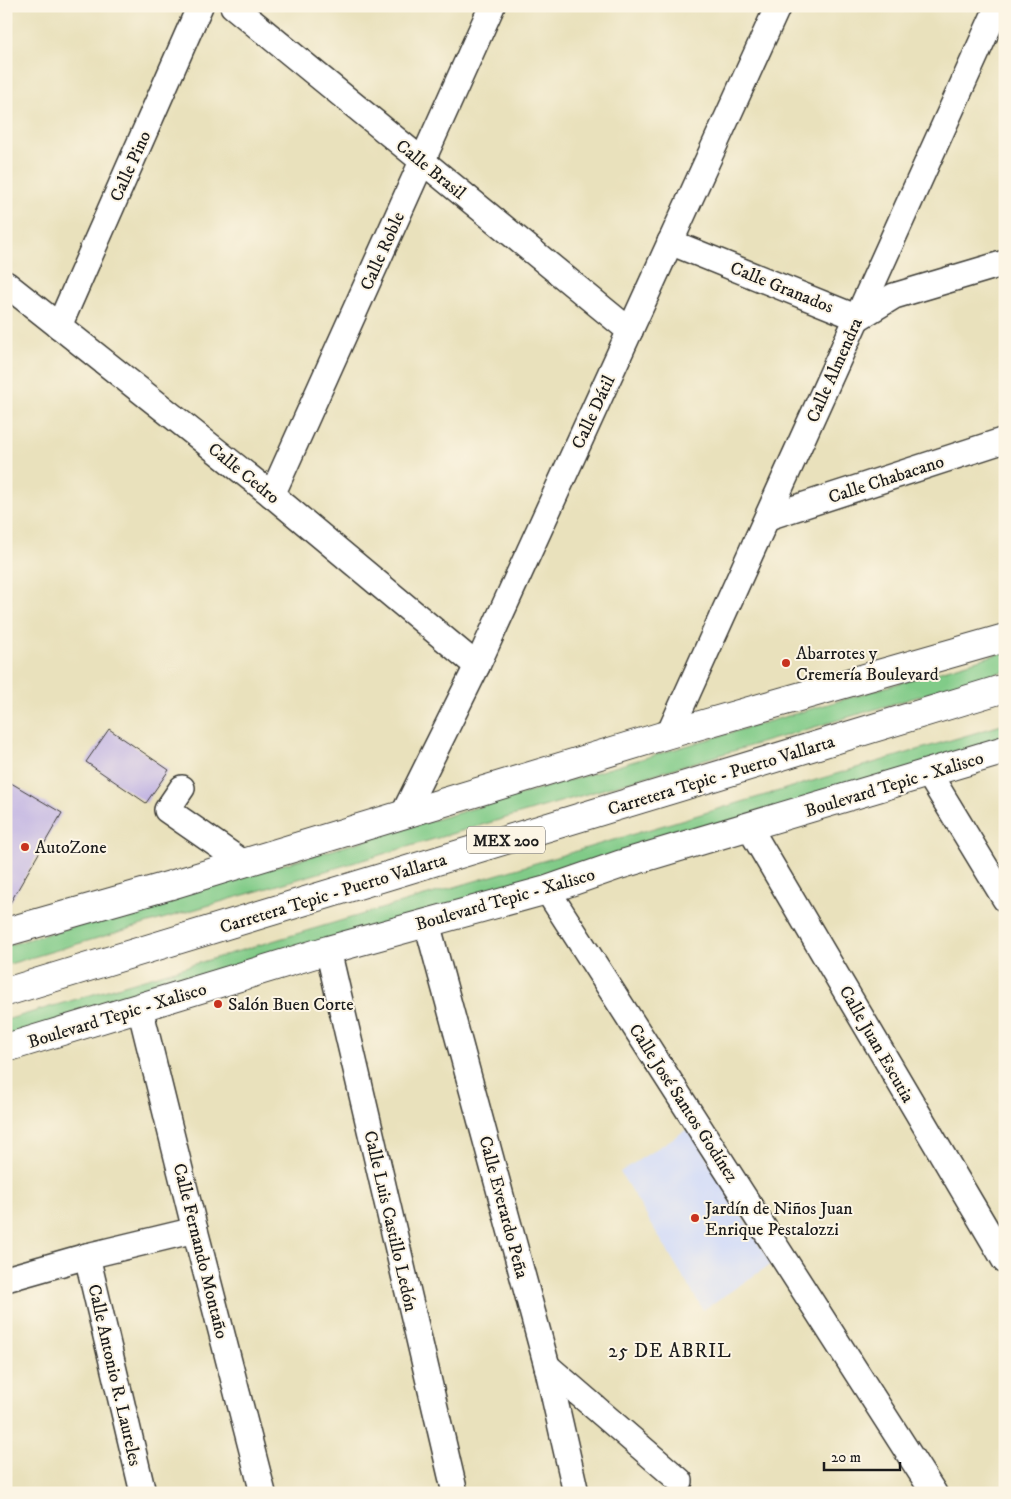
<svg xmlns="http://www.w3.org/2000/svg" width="1011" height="1499" font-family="'IM FELL DW Pica',serif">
<rect width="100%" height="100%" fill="#fcf5e5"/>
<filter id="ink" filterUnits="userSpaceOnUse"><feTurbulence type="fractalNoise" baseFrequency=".02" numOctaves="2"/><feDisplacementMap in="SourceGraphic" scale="10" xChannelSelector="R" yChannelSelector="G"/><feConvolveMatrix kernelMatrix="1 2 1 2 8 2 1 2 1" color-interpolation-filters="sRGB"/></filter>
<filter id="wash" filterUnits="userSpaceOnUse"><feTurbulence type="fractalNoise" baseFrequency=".0096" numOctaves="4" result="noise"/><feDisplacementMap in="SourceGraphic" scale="20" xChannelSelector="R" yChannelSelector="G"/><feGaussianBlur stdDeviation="1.12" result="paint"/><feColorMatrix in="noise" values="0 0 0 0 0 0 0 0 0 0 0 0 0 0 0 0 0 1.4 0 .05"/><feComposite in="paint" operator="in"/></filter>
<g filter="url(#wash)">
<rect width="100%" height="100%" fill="#e9e1bc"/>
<polygon fill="#d0daf9" points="689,1128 771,1264 703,1310 620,1172"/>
<g fill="#81cb88" stroke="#4e7452">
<polygon points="1005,652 1005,671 6,965 6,946"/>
<polygon points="1005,724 1005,741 6,1036 6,1020"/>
</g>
<g id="blocks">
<g fill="#c1b4e3">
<polygon points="109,729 169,770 146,803 86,762"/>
<polygon points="6,780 62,813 6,910"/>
</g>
</g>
</g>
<g filter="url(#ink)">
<use href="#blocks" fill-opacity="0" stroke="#3b3a34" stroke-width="1"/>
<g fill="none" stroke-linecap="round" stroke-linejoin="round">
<g stroke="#3b3a34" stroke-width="28">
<g id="minor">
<polyline points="233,6 630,331"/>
<polyline points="670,242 858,318 894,296 1005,263"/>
<polyline points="6,284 272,495 477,666"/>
<polyline points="59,326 200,6"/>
<polyline points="272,495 492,6"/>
<polyline points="768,517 1005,440"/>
<polyline points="669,734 998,6"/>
<polyline points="929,774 1005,899"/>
<polyline points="182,788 167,810 242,862"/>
<polyline points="403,815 477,666 778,6"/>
<polyline points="749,827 1005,1261"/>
<polyline points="547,890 934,1493"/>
<polyline points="427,923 547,1366 576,1493"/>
<polyline points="328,950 455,1493"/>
<polyline points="140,1008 195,1230 263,1493"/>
<polyline points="87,1256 143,1493"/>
<polyline points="6,1279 87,1256 195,1230"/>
<polyline points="547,1366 680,1481"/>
</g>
</g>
<g stroke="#3b3a34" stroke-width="30">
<g id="major">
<polyline points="6,932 171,885 669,734 1005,638"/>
<polyline points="6,1048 328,950 547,890 619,865 1005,750"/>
</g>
</g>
<g stroke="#3b3a34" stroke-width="30">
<polyline id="highway" points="6,992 1005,688"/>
</g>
<use href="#minor" stroke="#fff" stroke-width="25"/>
<use href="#major" stroke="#fff" stroke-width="28"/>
<use href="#highway" stroke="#fff" stroke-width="28"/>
</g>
</g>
<g fill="#c8321e" stroke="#fcf5e5" stroke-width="2">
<circle cx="786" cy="663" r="5"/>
<circle cx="25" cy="847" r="5"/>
<circle cx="218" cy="1004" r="5"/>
<circle cx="695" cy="1218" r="5"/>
</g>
<g text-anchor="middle" stroke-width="4" stroke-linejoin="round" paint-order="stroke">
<rect fill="#fcf5e5" stroke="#5f5d58" stroke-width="1" x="467" y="826.5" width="78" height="27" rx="4"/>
<g font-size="16" font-weight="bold" fill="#1c1c1c">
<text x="506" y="846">MEX 200</text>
</g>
<g font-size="18" fill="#1c1c1c" stroke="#fcf5e5">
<text transform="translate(130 166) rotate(-66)" y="6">Calle Pino</text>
<text transform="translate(431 169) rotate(39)" y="6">Calle Brasil</text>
<text transform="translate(382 251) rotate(-66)" y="6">Calle Roble</text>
<text transform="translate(782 287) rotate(22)" y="6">Calle Granados</text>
<text transform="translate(834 370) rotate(-66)" y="6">Calle Almendra</text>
<text transform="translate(593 412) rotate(-65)" y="6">Calle Dátil</text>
<text transform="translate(244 473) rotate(39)" y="6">Calle Cedro</text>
<text transform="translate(886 479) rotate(-18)" y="6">Calle Chabacano</text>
<text transform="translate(721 775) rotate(-17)" y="6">Carretera Tepic - Puerto Vallarta</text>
<text transform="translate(894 784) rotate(-17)" y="6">Boulevard Tepic - Xalisco</text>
<text transform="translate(333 893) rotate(-17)" y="6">Carretera Tepic - Puerto Vallarta</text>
<text transform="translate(505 899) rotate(-16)" y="6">Boulevard Tepic - Xalisco</text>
<text transform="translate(117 1015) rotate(-17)" y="6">Boulevard Tepic - Xalisco</text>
<text transform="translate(877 1044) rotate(60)" y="6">Calle Juan Escutia</text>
<text transform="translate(684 1103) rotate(57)" y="6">Calle José Santos Godínez</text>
<text transform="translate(504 1207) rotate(75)" y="6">Calle Everardo Peña</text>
<text transform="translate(391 1221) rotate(77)" y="6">Calle Luis Castillo Ledón</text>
<text transform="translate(201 1251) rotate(76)" y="6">Calle Fernando Montaño</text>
<text transform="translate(115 1375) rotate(77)" y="6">Calle Antonio R. Laureles</text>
</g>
<g font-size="18" fill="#1c1c1c" stroke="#fcf5e5" text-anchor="start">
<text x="796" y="659">Abarrotes y<tspan x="796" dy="21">Cremería Boulevard</tspan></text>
<text x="35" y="853">AutoZone</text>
<text x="228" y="1010">Salón Buen Corte</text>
<text x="705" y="1214">Jardín de Niños Juan<tspan x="705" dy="21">Enrique Pestalozzi</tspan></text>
</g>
<g font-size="19" letter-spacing="1" fill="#1c1c1c" stroke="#fcf5e5">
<text x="670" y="1357">25 DE ABRIL</text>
</g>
</g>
<rect width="1011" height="1499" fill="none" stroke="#fcf5e5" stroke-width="25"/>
<path d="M824 1462v8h76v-8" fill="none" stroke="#1c1c1c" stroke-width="2.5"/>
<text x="831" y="1462" font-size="15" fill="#1c1c1c" stroke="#fcf5e5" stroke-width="4" paint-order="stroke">20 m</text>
</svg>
